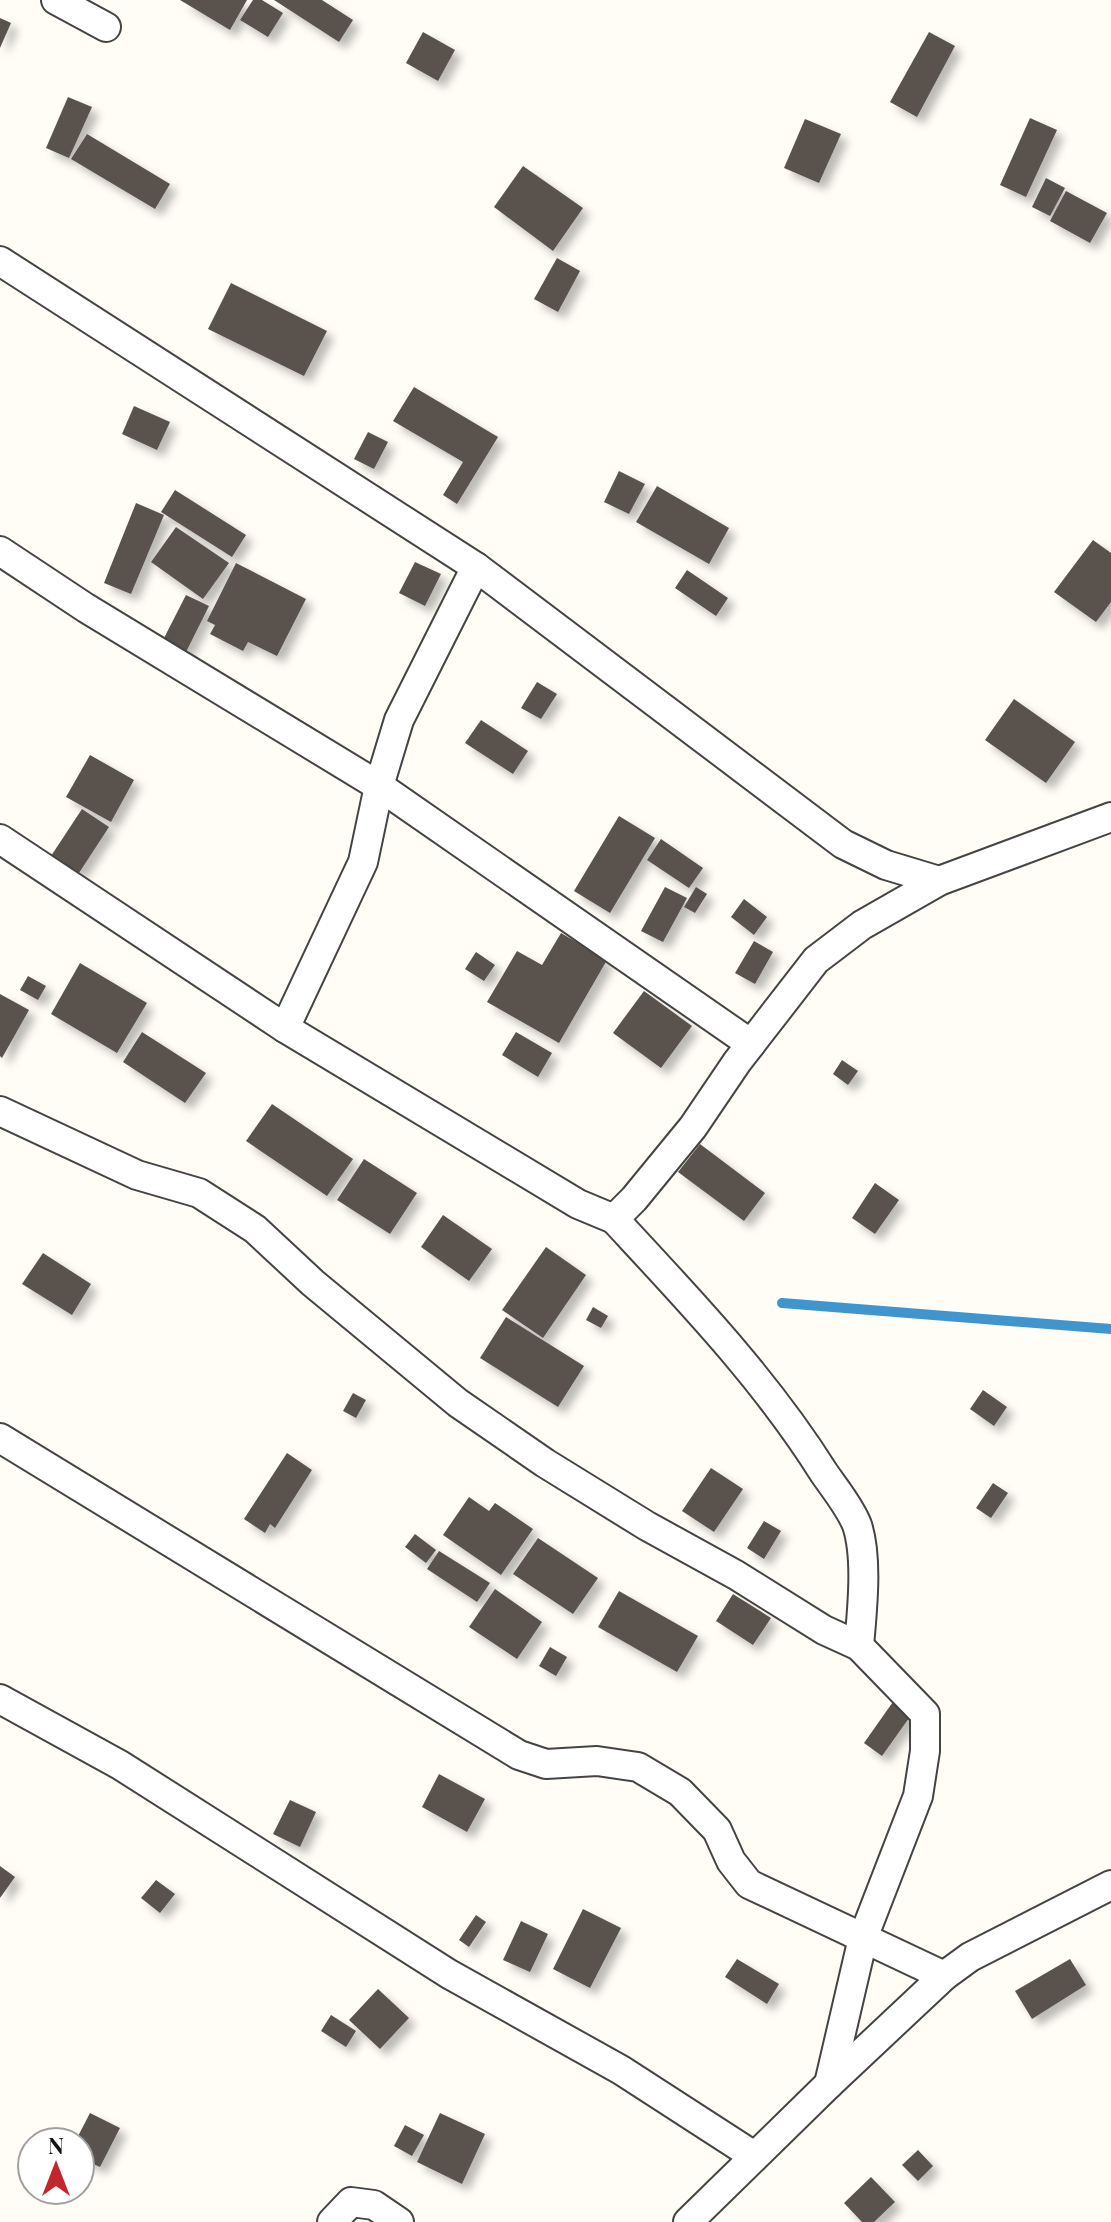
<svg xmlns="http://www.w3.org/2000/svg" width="1111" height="2222" font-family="'Playfair Display',serif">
<defs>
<filter id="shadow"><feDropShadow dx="7" dy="7" stdDeviation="4" flood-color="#0004"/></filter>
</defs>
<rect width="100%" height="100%" fill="#fffdf5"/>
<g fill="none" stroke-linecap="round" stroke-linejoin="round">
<polyline stroke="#3f96cf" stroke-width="10" points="782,1303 1111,1329"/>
</g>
<g fill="#5a524d" filter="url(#shadow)">
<polygon points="180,0 247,0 230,30"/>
<polygon points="253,0 262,0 283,13 268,37 240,20"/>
<polygon points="274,0 322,0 353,20 339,42"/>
<polygon points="0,18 11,23 0,48"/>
<polygon points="423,32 455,50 438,81 406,63"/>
<polygon points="929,32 955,46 917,117 890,102"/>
<polygon points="68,97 92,107 69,158 46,148"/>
<polygon points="1030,118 1057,130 1026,197 1000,185"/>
<polygon points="805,119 841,134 819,183 784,168"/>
<polygon points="87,134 170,184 155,209 71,159"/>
<polygon points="523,166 583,208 553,251 494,207"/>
<polygon points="1046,178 1065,188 1050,216 1032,207"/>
<polygon points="1066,191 1107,213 1090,243 1050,221"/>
<polygon points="557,258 580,271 558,312 534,299"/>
<polygon points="231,283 327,331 304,376 208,329"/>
<polygon points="414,387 498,437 457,504 443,495 463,462 393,421"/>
<polygon points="134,406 170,422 157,450 122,434"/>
<polygon points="368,432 388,442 374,469 354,459"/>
<polygon points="619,471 645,484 629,514 604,502"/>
<polygon points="657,486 729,528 709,564 636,522"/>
<polygon points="175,490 246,535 232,557 161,512"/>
<polygon points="136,503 164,515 131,594 104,583"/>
<polygon points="176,527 229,563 203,599 151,562"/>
<polygon points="1093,540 1111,553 1111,602 1096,622 1054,592"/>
<polygon points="415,562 441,574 425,606 399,593"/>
<polygon points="236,563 306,599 277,656 248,642 243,651 210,634 215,625 207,621"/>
<polygon points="687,570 728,598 716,616 675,588"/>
<polygon points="186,595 209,606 186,652 163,640"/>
<polygon points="537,682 557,694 541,719 521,708"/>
<polygon points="1014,699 1075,742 1046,783 985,740"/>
<polygon points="481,720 528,751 513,774 465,743"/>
<polygon points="90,755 134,780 111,822 66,797"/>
<polygon points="82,809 109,827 79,873 51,856"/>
<polygon points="619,816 655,838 610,913 574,891"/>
<polygon points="661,839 703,868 689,888 647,860"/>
<polygon points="665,887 687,898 663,942 641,931"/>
<polygon points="696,887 707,894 695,913 684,907"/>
<polygon points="744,899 767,917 754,935 731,917"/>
<polygon points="561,933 607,960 559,1043 487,1002 517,951 542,965"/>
<polygon points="754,941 773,952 755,984 735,973"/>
<polygon points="476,952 495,965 484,981 465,969"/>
<polygon points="80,963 147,1003 117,1053 51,1014"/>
<polygon points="28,976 46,986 38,1000 20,990"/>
<polygon points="644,991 692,1026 661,1068 613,1033"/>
<polygon points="0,994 29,1010 2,1058 0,1056"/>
<polygon points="142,1032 206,1073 185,1103 123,1062"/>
<polygon points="516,1032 552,1053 538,1077 502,1055"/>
<polygon points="842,1060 858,1071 848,1085 833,1074"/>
<polygon points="272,1104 353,1159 327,1196 246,1141"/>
<polygon points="700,1144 765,1193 744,1221 678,1172"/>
<polygon points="364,1159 417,1193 390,1234 337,1200"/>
<polygon points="875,1183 899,1200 875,1234 852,1218"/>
<polygon points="443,1215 492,1249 469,1281 421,1247"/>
<polygon points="546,1247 586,1275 543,1338 502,1310"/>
<polygon points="43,1253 91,1284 72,1315 22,1284"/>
<polygon points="593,1307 608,1316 601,1328 586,1320"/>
<polygon points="506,1317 584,1366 558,1407 480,1358"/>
<polygon points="983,1390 1007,1407 994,1426 970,1409"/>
<polygon points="353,1393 366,1400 356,1418 343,1411"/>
<polygon points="287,1453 312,1470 275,1528 270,1524 265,1533 244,1519"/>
<polygon points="711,1468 743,1489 714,1532 682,1511"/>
<polygon points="993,1483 1008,1493 991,1518 976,1508"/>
<polygon points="469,1497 489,1511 495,1503 533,1529 501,1575 443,1535"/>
<polygon points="764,1521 781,1531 764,1559 747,1548"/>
<polygon points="415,1534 436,1550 426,1563 405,1547"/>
<polygon points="538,1538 598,1578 573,1614 513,1574"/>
<polygon points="439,1551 490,1583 477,1602 427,1569"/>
<polygon points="495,1589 542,1622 517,1659 469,1627"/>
<polygon points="619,1591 698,1636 677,1672 598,1627"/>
<polygon points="733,1594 771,1618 753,1645 716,1621"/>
<polygon points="550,1647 567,1657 556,1676 539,1666"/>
<polygon points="895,1699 914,1711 882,1756 864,1743"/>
<polygon points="439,1774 485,1799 467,1832 422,1807"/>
<polygon points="290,1800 316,1812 300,1847 273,1834"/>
<polygon points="0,1866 15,1877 0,1898"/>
<polygon points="156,1880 175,1894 160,1913 141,1898"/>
<polygon points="583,1909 621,1928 590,1988 553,1969"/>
<polygon points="476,1915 486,1922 469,1947 459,1940"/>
<polygon points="521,1921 548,1934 530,1972 503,1960"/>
<polygon points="737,1959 779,1984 767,2004 725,1977"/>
<polygon points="1070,1959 1086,1985 1032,2019 1015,1991"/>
<polygon points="378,1989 409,2018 380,2049 349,2020"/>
<polygon points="331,2015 356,2031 346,2047 321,2031"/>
<polygon points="90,2113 120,2128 100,2167 80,2158 80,2142 75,2142"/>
<polygon points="440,2113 485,2134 462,2184 417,2162"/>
<polygon points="405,2125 424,2135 412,2156 394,2146"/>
<polygon points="918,2150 933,2166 918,2181 902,2165"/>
<polygon points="871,2177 895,2202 874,2222 862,2222 844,2203"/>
</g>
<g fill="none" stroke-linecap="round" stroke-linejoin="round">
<g stroke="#444" stroke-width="32">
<g id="minor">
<polyline points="56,0 106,27"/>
<polyline points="0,261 476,567 843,844 886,865 939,881"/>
<polyline points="0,551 86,608 379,786 751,1044"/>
<polyline points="0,839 285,1028 578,1204 614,1219 634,1199 693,1127 737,1062 816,960 862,925 939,881 1111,817"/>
<polyline points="285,1028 363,862 379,786 399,720 476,567"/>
<polyline points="0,1111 137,1175 199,1193 255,1229 313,1283 458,1403 545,1463 647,1526 736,1575 824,1630 859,1646 925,1714 925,1751 918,1796 863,1938 829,2084"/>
<path d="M614,1219C689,1300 765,1379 824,1473C835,1489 850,1507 857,1525C868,1558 862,1611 859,1646"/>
<polyline points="0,1438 519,1755 546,1764 597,1761 638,1767 680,1792 717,1830 731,1861 749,1884 944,1976"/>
<polyline points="0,1699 120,1765 449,1974 621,2070 754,2156"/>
<polyline points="332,2222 351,2202 374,2205 399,2222"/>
<polyline points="688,2222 829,2084 944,1976 970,1957 1111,1885"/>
</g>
</g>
<use href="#minor" stroke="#fff" stroke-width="28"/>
</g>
<g transform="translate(56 2166)"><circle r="38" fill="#ffffff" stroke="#a0a0a0" stroke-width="2"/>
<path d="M0-6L14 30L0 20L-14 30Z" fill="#c4262e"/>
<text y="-12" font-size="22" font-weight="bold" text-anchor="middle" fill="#111111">N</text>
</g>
</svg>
